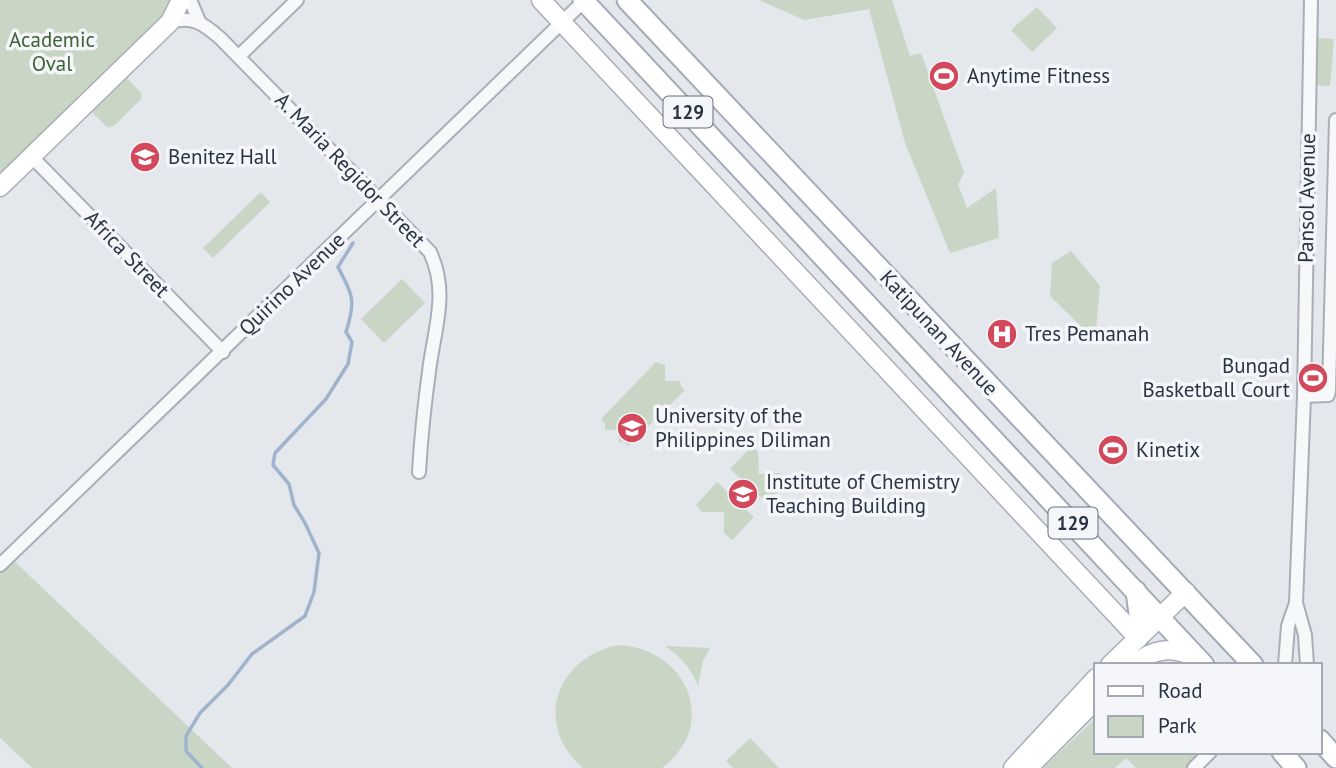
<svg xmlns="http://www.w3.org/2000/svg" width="1336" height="768" font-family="'PT Sans',sans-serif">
<rect width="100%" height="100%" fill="#e4e7ec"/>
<g fill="#c9d6c5">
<polygon points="0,0 170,0 160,19 0,173"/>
<polygon points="759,0 892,0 910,56 921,53 964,173 958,184 967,208 996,188 999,238 950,253 905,143 869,9 804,20"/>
<polygon points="1037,7 1057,28 1032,52 1011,30"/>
<polygon points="1317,38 1334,39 1330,86 1313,85"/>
<polygon points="127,78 141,93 141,99 114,126 107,127 92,112"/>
<polygon points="261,192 270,202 213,258 203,248"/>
<polygon points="1071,251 1100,286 1095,340 1050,296 1052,263"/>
<polygon points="402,279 425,303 384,343 361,319"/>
<polygon points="656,362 665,365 665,381 680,381 681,386 685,390 628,446 624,442 619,442 618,430 605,430 605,424 601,419"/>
<polygon points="752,446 758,452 759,474 780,473 789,481 767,503 730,469"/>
<polygon points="717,482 754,517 732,540 724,533 724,512 702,512 696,505"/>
<polygon points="12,559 232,768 32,768 0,738 0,572"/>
<path d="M618,645C687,648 720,725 662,768H583C533,725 555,658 618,645Z"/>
<path d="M665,646L710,648L703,661L698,686C691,668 681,657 665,646Z"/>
<polygon points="1096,718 1096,752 1204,752 1188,768 1136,768 1126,758 1115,768 1043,768"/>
<polygon points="750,738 779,768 733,768 726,761"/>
</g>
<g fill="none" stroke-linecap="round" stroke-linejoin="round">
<path stroke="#9fb4cc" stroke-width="3.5" d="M202,768L186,751V736L200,713L228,685L252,654L305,616L314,592L319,553L305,523L294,505L289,484L273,465L275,453L326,399L348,364L352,342L346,332C356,300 353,296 338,267L353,243"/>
<g stroke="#a9aeb7" stroke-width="16">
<g id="street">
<polyline points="190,0 199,21"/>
<path d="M170,22C192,15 204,24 220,38L430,252C448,291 436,323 430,364C425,400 421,436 419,472"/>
<polyline points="239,56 297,0"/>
<polyline points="31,156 223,352"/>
<polyline points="1304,396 1328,395 1329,390 1336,120"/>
<polyline points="0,565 584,1"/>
<polyline points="1285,665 1288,626 1296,603"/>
<polyline points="1307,665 1305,635 1296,603 1304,396 1311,0"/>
<polyline points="1194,768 1210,752"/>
</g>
</g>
<g stroke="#a9aeb7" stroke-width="21">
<g id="secondary">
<polyline points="541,0 1138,638"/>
<polyline points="0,187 170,22 181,0"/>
<polyline points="1110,665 1186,592"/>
<path d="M1134,665C1154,647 1173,647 1195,657"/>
<polyline points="1013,768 1096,678"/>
<polyline points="1028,768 1096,700"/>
</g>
</g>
<g stroke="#a3abb8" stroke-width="23">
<g id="primary">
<polyline points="583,0 1204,665"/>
<polyline points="627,0 1253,665"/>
<polyline points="1136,591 1139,614 1138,638"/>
<polyline points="1320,740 1336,758"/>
<polyline points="1282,752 1296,768"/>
</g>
</g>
<use href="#street" stroke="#f7f8fa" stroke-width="12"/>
<use href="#secondary" stroke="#fff" stroke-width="18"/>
<use href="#primary" stroke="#fff" stroke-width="19"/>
</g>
<defs>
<g id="stadium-disc" transform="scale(1.575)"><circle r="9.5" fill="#d1495b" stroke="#f4f6f9"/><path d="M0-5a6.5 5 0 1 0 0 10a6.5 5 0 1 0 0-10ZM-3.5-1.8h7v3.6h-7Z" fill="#fff"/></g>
<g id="university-disc" transform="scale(1.575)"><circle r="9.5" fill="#d1495b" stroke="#f4f6f9"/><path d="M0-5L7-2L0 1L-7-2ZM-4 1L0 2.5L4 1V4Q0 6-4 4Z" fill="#fff"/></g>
<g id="hospital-disc" transform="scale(1.575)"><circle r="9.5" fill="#d1495b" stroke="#f4f6f9"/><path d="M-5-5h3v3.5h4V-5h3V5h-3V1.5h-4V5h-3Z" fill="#fff"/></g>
</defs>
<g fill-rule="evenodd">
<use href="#stadium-disc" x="944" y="76"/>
<use href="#university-disc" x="145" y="157"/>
<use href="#hospital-disc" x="1002" y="334"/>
<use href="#stadium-disc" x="1313" y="378"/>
<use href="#university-disc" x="632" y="428"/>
<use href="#stadium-disc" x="1113" y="450"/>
<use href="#university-disc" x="743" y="494"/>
</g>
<g text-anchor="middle" stroke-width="7" stroke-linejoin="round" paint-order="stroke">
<g fill="#f4f6f9" stroke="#676e7b" stroke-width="2">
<rect x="663.5" y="96.5" width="49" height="31" rx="5"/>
<rect x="1048.5" y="507.5" width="49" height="31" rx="5"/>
</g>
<g font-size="19" font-weight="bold" fill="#2b3445">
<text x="688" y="119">129</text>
<text x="1073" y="530">129</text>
</g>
<g font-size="21" fill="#3f6138" stroke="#f4f6f9">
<text x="52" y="47">Academic<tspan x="52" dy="24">Oval</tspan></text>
</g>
<g font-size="21" fill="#2b3445" stroke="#f4f6f9" text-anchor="start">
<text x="967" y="83">Anytime Fitness</text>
<text x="168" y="164">Benitez Hall</text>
<text x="1025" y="341">Tres Pemanah</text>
<text x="1290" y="373" text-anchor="end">Bungad<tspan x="1290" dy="24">Basketball Court</tspan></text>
<text x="655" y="423">University of the<tspan x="655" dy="24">Philippines Diliman</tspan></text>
<text x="1136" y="457">Kinetix</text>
<text x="766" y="489">Institute of Chemistry<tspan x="766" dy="24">Teaching Building</tspan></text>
</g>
<g font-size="21" fill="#2b3445" stroke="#f4f6f9">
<text transform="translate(350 170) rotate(46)" y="7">A. Maria Regidor Street</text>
<text transform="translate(1307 198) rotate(-89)" y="7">Pansol Avenue</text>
<text transform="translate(127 254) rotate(46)" y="7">Africa Street</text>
<text transform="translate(292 284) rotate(-44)" y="7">Quirino Avenue</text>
<text transform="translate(939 333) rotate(47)" y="7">Katipunan Avenue</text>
</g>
</g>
<rect x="1094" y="663" width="228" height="91" fill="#f4f6f9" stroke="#a4a8b1" stroke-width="2"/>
<rect x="1108" y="686" width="35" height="10" fill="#ffffff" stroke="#a4a8b1" stroke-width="2"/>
<text x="1158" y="698" font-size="21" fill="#2b3445">Road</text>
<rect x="1108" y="716" width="35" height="21" fill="#c9d6c5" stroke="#a4a8b1" stroke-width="2"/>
<text x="1158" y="733" font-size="21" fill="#2b3445">Park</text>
</svg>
